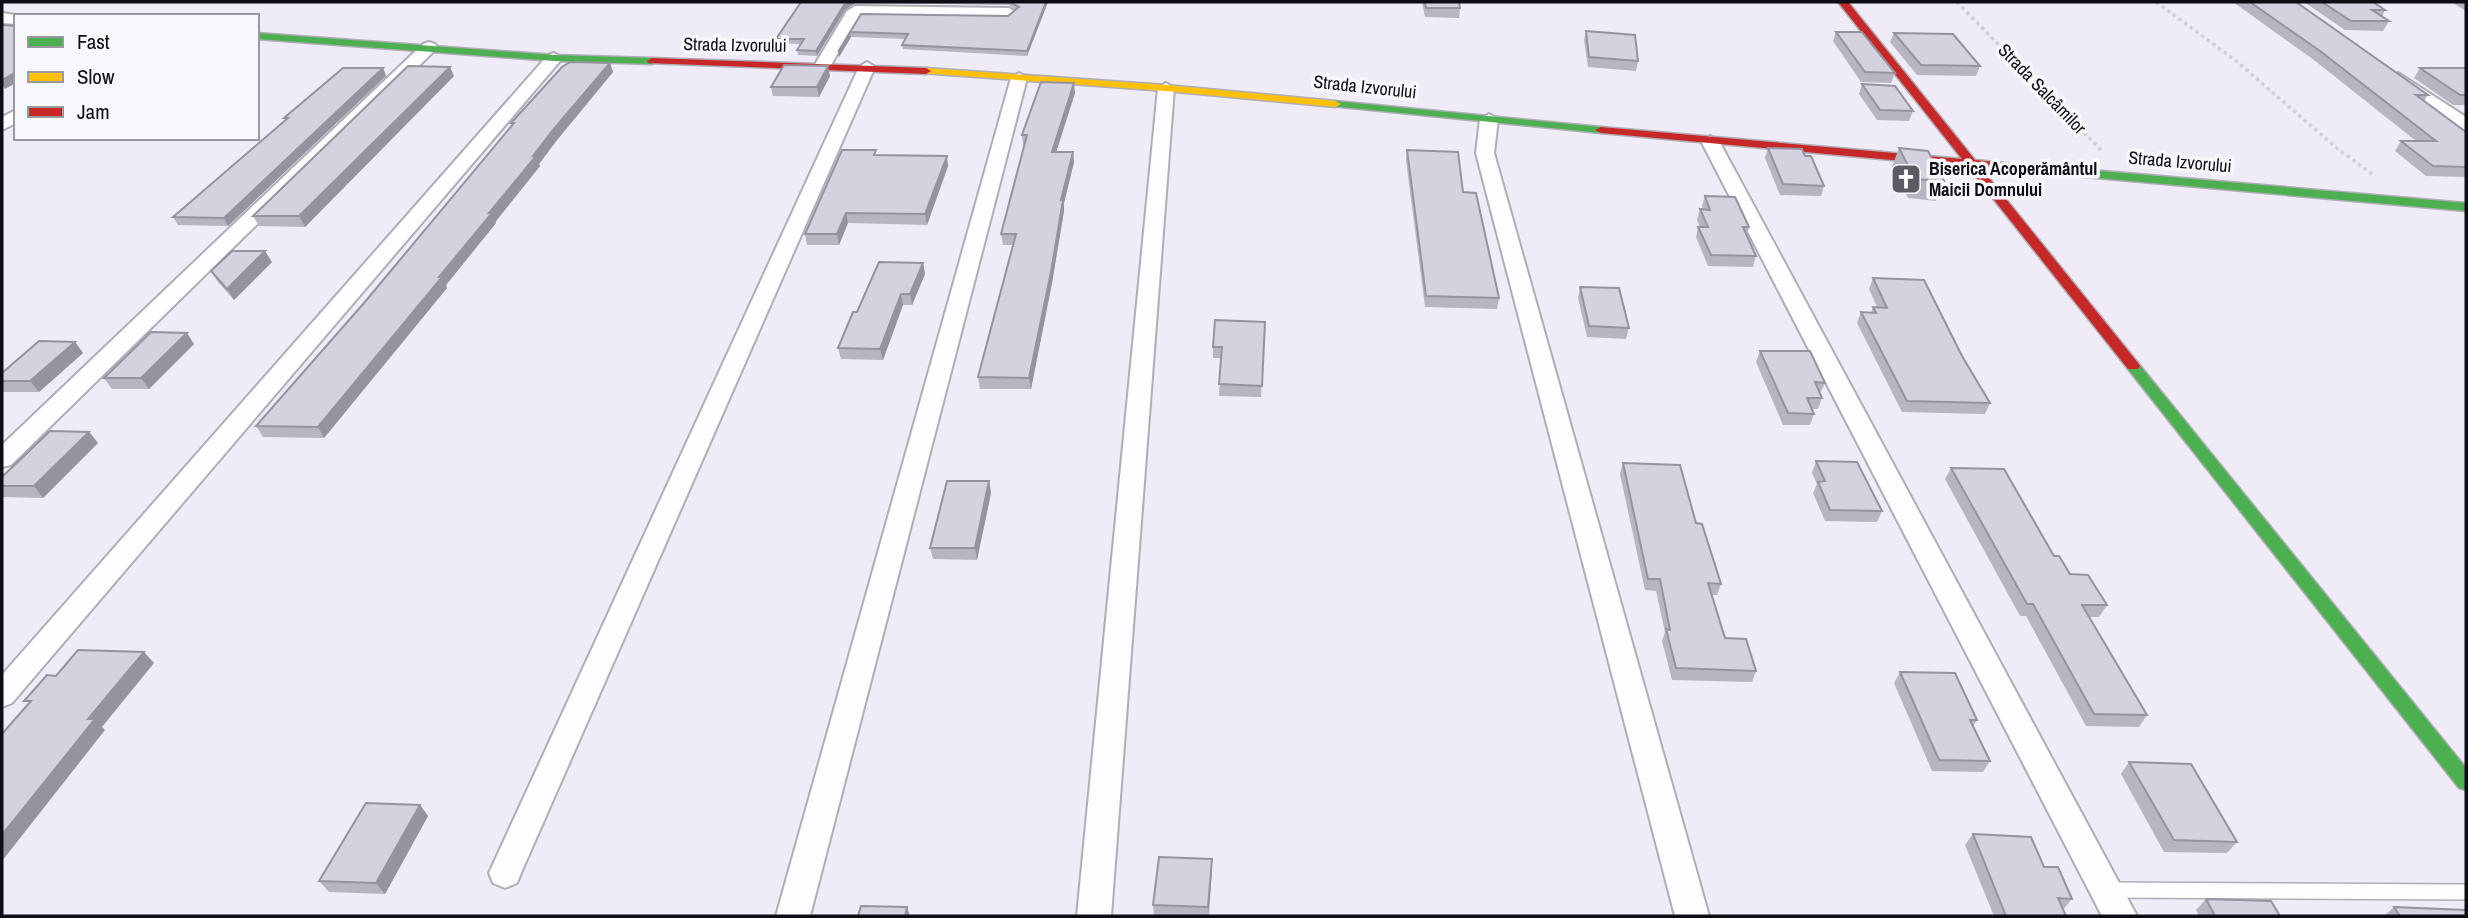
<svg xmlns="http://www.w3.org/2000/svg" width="2468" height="918" font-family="'Archivo Narrow',sans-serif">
<rect width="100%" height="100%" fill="#efecf7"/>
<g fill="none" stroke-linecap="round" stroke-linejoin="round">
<g stroke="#afadb6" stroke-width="18">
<polyline id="lane" points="2107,890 2466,892"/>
</g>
<g stroke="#afadb6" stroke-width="4">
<g id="street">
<polygon points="855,6 1009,8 1017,13 1009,18 860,16 828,70 816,70 814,66 847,11"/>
<polygon points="2,13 22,16 16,16 16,24 2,23"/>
<polygon points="429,42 435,44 437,47 435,50 11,465 2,467 2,445 423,44"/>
<polygon points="554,53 562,58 560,61 12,703 2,707 2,675 548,55"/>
<polygon points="867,62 875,67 521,873 517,883 505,888 493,883 489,873 859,67"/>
<polygon points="1019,73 1027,78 810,916 776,916 1011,78"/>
<polygon points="2398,73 2466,117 2466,130 2460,129 2392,82 2390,78"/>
<polygon points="1166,83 1174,88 1111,916 1077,916 1158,88"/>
<polygon points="16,110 16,123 2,130 2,117"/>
<polygon points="1489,114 1498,119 1494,153 1709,916 1675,916 1476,153 1480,119"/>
<polygon points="1710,136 1719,141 2137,916 2102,916 1701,141"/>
</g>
</g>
<g stroke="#afadb6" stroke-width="3">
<g id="fast">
<polygon points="257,33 554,55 652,58 657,61 652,64 554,61 257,39"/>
<polygon points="1335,101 1601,127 1607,130 1601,133 1331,106 1331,102"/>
<polygon points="2022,164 2466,203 2466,211 2018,171 2016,168"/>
<polygon points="2133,362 2138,363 2466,768 2466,790 2459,788 2128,369 2126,366"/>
</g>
</g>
<g stroke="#afadb6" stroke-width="3">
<polygon id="slow" points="926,68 1166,85 1335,101 1341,104 1335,107 1166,91 922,73 921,71"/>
</g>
<g stroke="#afadb6" stroke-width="3">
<g id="jam">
<polygon points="1838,2 1848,2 1975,160 2026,165 2028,168 2022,172 1981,168 2138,363 2140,366 2138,369 2128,369 1968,167 1601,133 1595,130 1601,127 1962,159"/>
<polygon points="652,58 926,68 931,71 926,74 648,63 647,61"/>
</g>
</g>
<g stroke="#d0cfd3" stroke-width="3.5" stroke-dasharray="3.5 3.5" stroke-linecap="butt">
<polyline points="1957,2 2102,151"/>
<polyline points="2156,2 2235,60 2338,149 2372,174"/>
</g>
<use href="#lane" stroke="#fdfcfe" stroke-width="15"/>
<use href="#street" fill="#fdfcfe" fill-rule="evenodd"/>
<use href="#fast" fill="#4caf50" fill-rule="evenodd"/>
<use href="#slow" fill="#ffc107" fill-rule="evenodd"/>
<use href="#jam" fill="#c62828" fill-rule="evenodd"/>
</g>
<g fill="#b7b5c1">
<polygon points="801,2 1048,2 1027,56 903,49 902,45 905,39 851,37 839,57 838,52 861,14 1008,16 1016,10 1009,5 855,3 845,10 817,56 798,55 797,50 801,44 777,43 776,39"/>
<polygon points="1422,2 1459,2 1460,8 1459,18 1425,17"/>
<polygon points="2233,2 2296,2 2428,95 2424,101 2466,132 2466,177 2426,176 2395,151 2401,141 2416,141 2314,60"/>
<polygon points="2304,2 2373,2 2385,10 2382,17 2389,21 2383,31 2345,30"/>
<polygon points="2451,2 2466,2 2466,11"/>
<polygon points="1586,31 1638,61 1636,71 1588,67 1584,40"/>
<polygon points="1836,32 1895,73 1891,83 1861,82 1833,41"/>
<polygon points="1894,33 1980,66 1976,76 1917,75 1890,42"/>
<polygon points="610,63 613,72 557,140 539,164 540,166 496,221 496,223 446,285 447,288 324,438 263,437 256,426 364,303 512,125 511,123"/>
<polygon points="383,68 386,76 228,226 178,225 173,217 285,120 284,118"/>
<polygon points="2420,68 2466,68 2466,105 2453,105 2414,78"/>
<polygon points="454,76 305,227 259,226 253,216"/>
<polygon points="830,76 819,97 773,96 771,87"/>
<polygon points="1862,84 1913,111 1909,121 1877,120 1859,94"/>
<polygon points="1075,93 1056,152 1073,152 1074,162 1064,203 1064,211 1052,283 1031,389 980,389 978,377 1013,245 1003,245 1001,234 1025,145 1023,145 1022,135"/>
<polygon points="1768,148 1805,156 1824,186 1821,196 1780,195 1765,158"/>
<polygon points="1899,148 1944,181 1936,201 1908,198 1892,167"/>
<polygon points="1407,150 1463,192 1499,298 1497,309 1425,307 1406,160"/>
<polygon points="877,155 948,166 927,225 848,223 839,245 807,245 805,234"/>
<polygon points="1705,196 1749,227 1747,236 1756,256 1753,267 1708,266 1696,237 1698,227 1700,227 1697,220 1700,209 1703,209 1702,206"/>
<polygon points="272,262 234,300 218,282 211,271"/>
<polygon points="923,263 925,274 912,305 903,305 883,360 841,359 838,348 857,312"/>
<polygon points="1873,278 1962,356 1990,403 1985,414 1902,412 1857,323 1861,312 1871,313 1873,307 1877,307 1869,289"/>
<polygon points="1580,287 1629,328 1626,339 1587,337 1578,298"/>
<polygon points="1265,322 1261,397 1219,396 1221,358 1213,358 1213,347"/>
<polygon points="75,342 83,353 39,392 2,392 2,373"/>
<polygon points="194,344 149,389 112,389 104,378"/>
<polygon points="1760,351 1825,383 1820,394 1822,398 1818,409 1812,409 1814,414 1810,425 1783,425 1756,362"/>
<polygon points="89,432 98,443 43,498 3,497 2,496 2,477"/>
<polygon points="1816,461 1882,511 1877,522 1825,521 1813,493 1817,484 1812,473"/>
<polygon points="1623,463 1696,523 1721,584 1717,595 1712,595 1725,638 1756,671 1752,682 1672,680 1662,641 1665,632 1656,591 1645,590 1620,474"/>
<polygon points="1951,468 2054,556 2070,574 2107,605 2099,617 2089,617 2147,715 2139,727 2086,726 2026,616 2020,616 1945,479"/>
<polygon points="989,481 991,493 977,560 933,559 930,548"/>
<polygon points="1900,672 1977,720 1973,726 1990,761 1983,772 1932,771 1894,683"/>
<polygon points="2129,762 2237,842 2227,853 2164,852 2121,774"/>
<polygon points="420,805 428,816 385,894 329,892 319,881"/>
<polygon points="1973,834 2044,867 2072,899 2063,910 2066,916 1994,916 1965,845"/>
<polygon points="1212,859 1212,870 1209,916 1154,916 1153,905"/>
<polygon points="2206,899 2280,916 2199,916 2196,910"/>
<polygon points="2394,907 2466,916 2384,916"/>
</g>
<g fill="#95939d">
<polygon points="849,2 855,2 855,3 845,10 817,56 816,51 844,5"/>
<polygon points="1046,2 1048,2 1027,56 1027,51"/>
<polygon points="850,32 851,37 839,57 838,52"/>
<polygon points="610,63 613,72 557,140 539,164 540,166 496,221 496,223 446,285 447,288 324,438 318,427 439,277 553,130"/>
<polygon points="828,66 830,76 819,97 817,87"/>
<polygon points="450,67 454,76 305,227 299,216"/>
<polygon points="383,68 386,76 228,226 224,218"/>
<polygon points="16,72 16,83 5,89 2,84 2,80"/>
<polygon points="1074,83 1075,93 1053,162 1052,152"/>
<polygon points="1073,152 1074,162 1064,203 1064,211 1052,283 1031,389 1029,378 1061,200"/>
<polygon points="947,156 948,166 927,225 925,214"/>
<polygon points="846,213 848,223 839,245 837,234"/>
<polygon points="265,251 272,262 234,300 227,289"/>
<polygon points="923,263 925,274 912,305 910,294"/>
<polygon points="901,294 903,305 883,360 880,349"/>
<polygon points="187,333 194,344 149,389 141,378"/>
<polygon points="75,342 83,353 39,392 30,381"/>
<polygon points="89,432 98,443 43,498 34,486"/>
<polygon points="989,481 991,493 977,560 975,548"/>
<polygon points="144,652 154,663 102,727 105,730 2,861 2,835 88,719"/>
<polygon points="420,805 428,816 385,894 376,883"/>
<polygon points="1212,859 1212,870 1208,916 1208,907"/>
<polygon points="907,907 910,916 905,916"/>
</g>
<g fill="#d5d2e0" stroke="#95939d" stroke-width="2">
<polygon points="801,2 849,2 844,5 816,51 797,50 804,39 776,39"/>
<polygon points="1010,2 1046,2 1027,51 902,45 908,34 850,32 838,52 861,14 1008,16 1019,7"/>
<polygon points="1425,2 1459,2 1460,8 1426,8"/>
<polygon points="2250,2 2296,2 2428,95 2416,95 2466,132 2466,167 2433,166 2401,141 2436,141 2320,51"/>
<polygon points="2322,2 2373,2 2385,10 2372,10 2389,21 2351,21"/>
<polygon points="2,25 16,26 16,72 2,80"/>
<polygon points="1586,31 1635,35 1638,61 1589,57"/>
<polygon points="1836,32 1862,32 1895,73 1865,72"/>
<polygon points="1894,33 1953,34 1980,66 1921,65"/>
<polygon points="570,62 610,63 553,130 533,156 536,156 489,213 492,213 439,277 442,277 318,427 256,426 364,303 514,123 511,123 562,67"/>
<polygon points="784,65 828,66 817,87 771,87"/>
<polygon points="408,66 450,67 299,216 253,216"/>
<polygon points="343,68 383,68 224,218 173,217 288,118 284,118"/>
<polygon points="2420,68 2466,68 2466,95 2460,95"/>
<polygon points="1041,82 1074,83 1052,152 1073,152 1061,200 1063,200 1051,272 1029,378 978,377 1016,234 1001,234 1027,135 1022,135"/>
<polygon points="1862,84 1895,86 1913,111 1880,110"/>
<polygon points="1768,148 1802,149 1805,156 1811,156 1824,186 1783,184"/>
<polygon points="1899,148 1928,151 1944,181 1915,179"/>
<polygon points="842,150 876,150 874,155 947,156 925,214 846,213 837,234 805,234"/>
<polygon points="1407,150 1458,152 1463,192 1476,193 1499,298 1426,296"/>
<polygon points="1705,196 1735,197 1749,227 1743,227 1756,256 1711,255 1698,227 1708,227 1700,209 1710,210"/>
<polygon points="232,251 265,251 227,289 211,271"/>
<polygon points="879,262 923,263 910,294 901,294 880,349 838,348 853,312 857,312"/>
<polygon points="1873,278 1924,280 1962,356 1990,403 1907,401 1861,312 1876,313 1873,307 1887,308"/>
<polygon points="1580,287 1619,288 1629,328 1589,326"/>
<polygon points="1215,320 1265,322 1262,386 1219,384 1222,347 1213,347"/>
<polygon points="151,332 187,333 141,378 104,378"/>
<polygon points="39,341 75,342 30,381 2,381 2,373"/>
<polygon points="1760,351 1810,351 1825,383 1815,382 1822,398 1807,398 1814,414 1788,413"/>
<polygon points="50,431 89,432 34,486 2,486 2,477"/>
<polygon points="1816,461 1857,462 1882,511 1830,510 1818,482 1825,481"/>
<polygon points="1623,463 1680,465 1696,523 1702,524 1721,584 1708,583 1725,638 1746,639 1756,671 1676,668 1666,629 1670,630 1660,579 1648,579"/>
<polygon points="1951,468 2004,469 2054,556 2059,556 2070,574 2088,575 2107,605 2082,605 2147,715 2094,714 2033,604 2027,604"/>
<polygon points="947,481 989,481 975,548 930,548"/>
<polygon points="78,650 144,652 88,719 95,719 2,835 2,734 31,701 24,701 47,675 56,676"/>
<polygon points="1900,672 1955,673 1977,720 1970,720 1990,761 1939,760"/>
<polygon points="2129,762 2191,764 2237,842 2174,840"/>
<polygon points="366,803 420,805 376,883 319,881"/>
<polygon points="1973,834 2031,837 2044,867 2058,867 2072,899 2058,898 2066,916 2006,916"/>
<polygon points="1159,857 1212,859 1208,907 1153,905"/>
<polygon points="2206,899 2271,901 2280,916 2215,916"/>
<polygon points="861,906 907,907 905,916 858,916"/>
<polygon points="2394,907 2466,910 2466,916 2400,916"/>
</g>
<defs>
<g id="church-square" transform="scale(1.575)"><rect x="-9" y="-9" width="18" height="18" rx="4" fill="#5d5a63" stroke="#f8f7fc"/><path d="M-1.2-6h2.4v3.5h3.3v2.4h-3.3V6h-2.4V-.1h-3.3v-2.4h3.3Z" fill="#fff"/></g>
</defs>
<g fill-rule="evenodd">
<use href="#church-square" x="1906" y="179"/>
</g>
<g text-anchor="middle" stroke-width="7" stroke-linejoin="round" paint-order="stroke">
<g font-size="18" fill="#0e0c14" stroke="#f8f7fc">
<text transform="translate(735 45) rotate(1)" y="6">Strada Izvorului</text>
<text transform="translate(1365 87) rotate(6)" y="6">Strada Izvorului</text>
<text transform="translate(2042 89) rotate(46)" y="6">Strada Salcâmilor</text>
<text transform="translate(2180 162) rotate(5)" y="6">Strada Izvorului</text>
</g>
<g font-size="18" font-weight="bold" fill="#0e0c14" stroke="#f8f7fc" text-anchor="start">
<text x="1929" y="175">Biserica Acoperământul<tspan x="1929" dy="21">Maicii Domnului</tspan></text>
</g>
</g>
<rect width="2468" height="918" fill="none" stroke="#0e0c14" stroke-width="7"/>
<rect x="14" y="14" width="245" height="126" fill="#f8f7fc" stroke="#9a999f" stroke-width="2"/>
<rect x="28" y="37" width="35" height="10" fill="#4caf50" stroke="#9a999f" stroke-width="2"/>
<text x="77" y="49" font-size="21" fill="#0e0c14">Fast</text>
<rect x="28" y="72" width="35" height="10" fill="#ffc107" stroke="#9a999f" stroke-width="2"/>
<text x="77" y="84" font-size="21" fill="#0e0c14">Slow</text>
<rect x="28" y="107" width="35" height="10" fill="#c62828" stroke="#9a999f" stroke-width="2"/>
<text x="77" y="119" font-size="21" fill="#0e0c14">Jam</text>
</svg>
